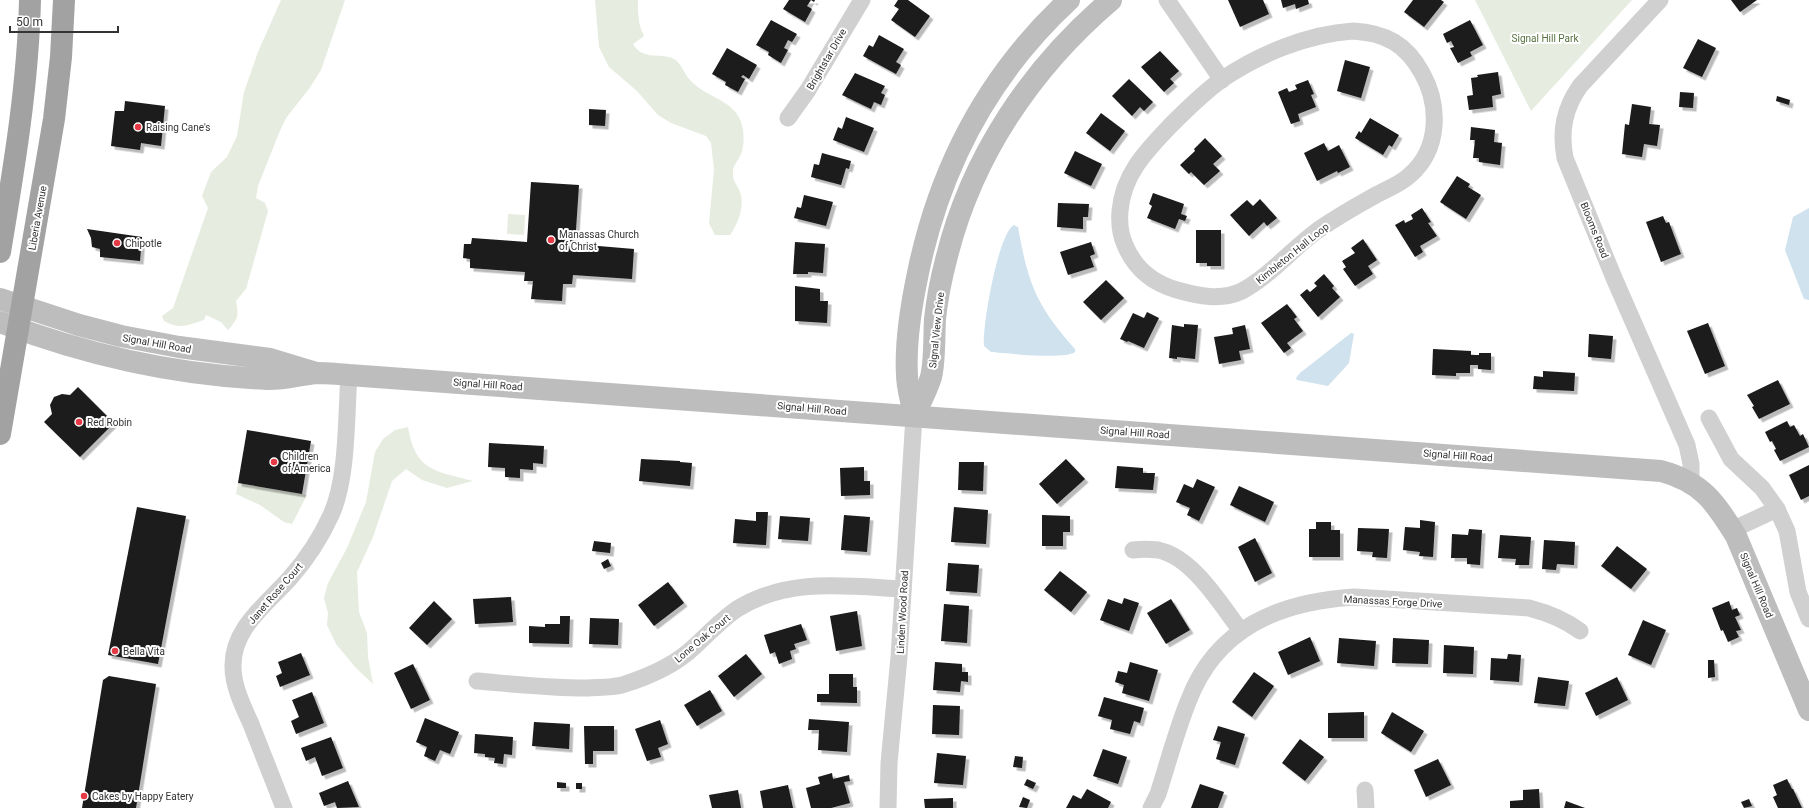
<svg xmlns="http://www.w3.org/2000/svg" width="1809" height="808" font-family="Roboto,sans-serif">
<defs>
<filter id="shadow"><feDropShadow dx="3.5" dy="3.5" stdDeviation="0" flood-color="#0004"/></filter>
</defs>
<rect width="100%" height="100%" fill="#fff"/>
<g fill="#e6ecdf">
<path d="M281,0H345L321,70L309,89L286,118L279,133L258,186L256,198L265,203L268,211L246,289L236,301C239,316 238,319 228,330L221,322L206,315L204,320C188,325 180,330 164,321L162,316L173,308L208,208L202,196L211,172L227,157L237,136L244,92L258,52Z"/>
<path d="M595,0H638C638,12 638,25 644,36L633,44C643,61 659,52 674,59C682,64 684,74 690,80C706,99 739,99 743,130C744,138 744,149 740,156C736,164 732,166 733,175C733,182 738,186 740,192C745,205 738,224 730,235H715L709,223L714,170L711,143L706,136L671,123L658,115L637,91L609,67L599,47Z"/>
<polygon points="1475,0 1632,0 1531,111"/>
<polygon points="508,214 525,215 524,235 507,234"/>
<path d="M408,427C415,471 435,471 473,481L447,488L422,480L406,469L392,481L373,537L357,572L359,612L367,633L368,657L373,684L356,668L336,644L327,625L328,613L324,598L328,583L347,548L366,502L375,452L383,439L395,430Z"/>
<polygon points="238,483 302,494 307,495 292,524 284,522 260,505 236,494"/>
</g>
<g fill="#cfe2ee">
<polygon points="1809,208 1809,300 1804,299 1785,250 1793,217"/>
<path d="M1014,225L1018,227C1022,250 1027,275 1037,296C1046,315 1061,333 1075,349V352C1065,360 1006,353 991,352L984,346C982,328 998,233 1014,225Z"/>
<polygon points="1351,333 1354,334 1349,363 1328,386 1297,380 1296,378 1300,373"/>
</g>
<g fill="#1a1a1a" filter="url(#shadow)">
<polygon points="789,0 815,0 814,2 811,0 807,6 812,9 805,22 783,9"/>
<polygon points="898,0 908,0 930,16 915,37 891,20 899,9 894,6"/>
<polygon points="1228,0 1263,0 1269,14 1240,27"/>
<polygon points="1281,0 1308,0 1309,4 1296,9 1295,4 1283,8"/>
<polygon points="1413,0 1441,0 1444,2 1424,27 1404,12"/>
<polygon points="1731,0 1757,0 1740,12"/>
<polygon points="771,20 797,34 792,42 788,40 784,48 788,50 781,63 768,55 769,52 756,45"/>
<polygon points="1470,20 1483,45 1470,52 1472,56 1458,63 1450,48 1454,47 1451,41 1447,43 1443,34"/>
<polygon points="879,35 904,49 896,62 901,65 896,74 863,56 869,45 873,47"/>
<polygon points="1698,39 1716,48 1702,77 1683,68"/>
<polygon points="727,48 757,65 749,79 743,75 741,77 745,79 738,92 725,85 726,82 712,74"/>
<polygon points="1160,51 1179,71 1170,79 1174,83 1164,92 1141,67"/>
<polygon points="1345,60 1370,67 1361,98 1337,91"/>
<polygon points="1498,72 1501,94 1492,96 1493,107 1469,110 1467,96 1473,95 1471,78 1478,77 1477,75"/>
<polygon points="855,73 885,86 881,93 885,95 881,105 874,102 871,109 842,95"/>
<polygon points="1129,79 1153,102 1144,111 1140,107 1132,116 1112,96"/>
<polygon points="1308,80 1314,94 1311,95 1316,107 1298,114 1300,121 1291,124 1278,92 1287,88 1289,92 1297,89 1295,85"/>
<polygon points="1680,92 1694,93 1693,108 1679,107"/>
<polygon points="1777,96 1790,100 1789,105 1776,101"/>
<polygon points="125,101 165,106 161,146 141,143 140,150 111,146 115,111 124,111"/>
<polygon points="1632,104 1651,107 1649,124 1660,125 1657,146 1644,144 1642,157 1622,154 1625,124 1629,125"/>
<polygon points="589,109 606,110 605,126 589,125"/>
<polygon points="1101,113 1125,131 1110,151 1086,133"/>
<polygon points="846,117 874,128 864,152 833,140 838,127 842,129"/>
<polygon points="1370,118 1399,135 1392,147 1389,145 1383,155 1355,138 1359,131 1361,133"/>
<polygon points="1471,127 1495,130 1494,142 1502,143 1500,165 1479,162 1479,158 1473,158 1475,140 1470,140"/>
<polygon points="1205,138 1222,156 1213,164 1220,171 1204,185 1191,172 1189,174 1180,165 1195,151 1194,149"/>
<polygon points="1324,143 1328,151 1339,145 1350,167 1338,173 1337,171 1317,181 1304,153"/>
<polygon points="1075,151 1102,164 1091,186 1064,173"/>
<polygon points="822,153 851,161 849,169 846,168 841,185 811,177 814,164 819,165"/>
<polygon points="1457,176 1470,184 1468,187 1481,195 1466,219 1440,202"/>
<polygon points="531,182 579,185 575,244 634,249 632,279 573,275 572,284 563,284 562,301 531,299 533,281 524,281 525,272 470,268 470,259 463,258 464,244 471,244 472,238 527,242"/>
<polygon points="1153,193 1184,204 1181,214 1187,216 1185,221 1179,219 1175,229 1147,218 1152,206 1149,204"/>
<polygon points="804,195 833,202 826,226 794,218 797,207 801,208"/>
<polygon points="1260,199 1277,218 1267,226 1264,222 1249,236 1230,215 1247,200 1253,206"/>
<polygon points="1058,203 1089,204 1088,217 1083,217 1083,229 1057,227"/>
<polygon points="1422,208 1431,222 1428,223 1437,236 1420,246 1423,252 1415,257 1395,225 1404,220 1405,223 1413,219 1411,215"/>
<polygon points="1663,216 1666,223 1669,222 1681,254 1661,262 1646,222"/>
<polygon points="87,229 142,237 140,261 100,257 100,249 92,247 91,238"/>
<polygon points="1196,230 1221,230 1221,266 1207,266 1207,263 1196,263"/>
<polygon points="1363,239 1377,260 1368,266 1373,274 1355,286 1343,269 1346,267 1342,261 1355,253 1351,248"/>
<polygon points="795,242 825,244 823,273 808,272 808,274 793,274"/>
<polygon points="1091,242 1095,254 1090,256 1094,267 1068,275 1060,252"/>
<polygon points="1324,274 1334,286 1332,288 1340,297 1318,317 1300,295 1307,289 1310,292 1317,286 1314,283"/>
<polygon points="1106,280 1124,298 1101,320 1083,302"/>
<polygon points="795,286 820,289 820,301 828,301 827,323 795,321"/>
<polygon points="1287,304 1297,317 1294,319 1303,331 1287,343 1291,348 1284,353 1261,323"/>
<polygon points="1147,312 1159,318 1144,348 1128,341 1127,342 1120,339 1133,313 1144,318"/>
<polygon points="1708,323 1725,366 1705,374 1687,331"/>
<polygon points="1184,324 1198,325 1195,359 1177,357 1177,359 1169,358 1172,325 1184,327"/>
<polygon points="1245,325 1250,349 1239,351 1241,360 1219,364 1214,337 1233,334 1232,328"/>
<polygon points="1589,334 1613,336 1611,359 1588,357"/>
<polygon points="1433,349 1471,351 1471,355 1479,355 1479,353 1491,353 1491,370 1478,369 1478,365 1470,365 1470,373 1456,373 1456,376 1432,375"/>
<polygon points="1543,371 1575,373 1574,391 1533,389 1534,376 1543,377"/>
<polygon points="1778,380 1790,404 1759,419 1752,407 1754,406 1747,395"/>
<polygon points="78,387 114,423 80,457 44,422 52,414 50,405 54,397 62,394 70,395"/>
<polygon points="1787,421 1790,427 1794,425 1800,436 1803,434 1809,447 1780,461 1774,450 1776,449 1772,441 1770,442 1765,432"/>
<polygon points="247,430 311,441 302,494 238,483"/>
<polygon points="489,443 544,446 543,464 533,463 533,470 520,469 520,478 505,477 505,468 488,467"/>
<polygon points="641,459 680,461 680,462 692,463 690,486 639,481"/>
<polygon points="1066,459 1085,479 1057,504 1039,484"/>
<polygon points="959,462 984,462 983,491 958,490"/>
<polygon points="1809,465 1809,496 1801,500 1789,475"/>
<polygon points="1117,466 1143,468 1143,473 1155,473 1153,490 1115,488"/>
<polygon points="864,467 864,481 870,481 870,495 841,496 840,468"/>
<polygon points="1197,479 1215,487 1199,521 1187,515 1190,508 1176,502 1184,484 1193,488"/>
<polygon points="1239,486 1274,502 1265,522 1230,505"/>
<polygon points="137,507 186,516 158,664 108,655"/>
<polygon points="954,507 988,510 986,544 951,542"/>
<polygon points="756,512 768,512 766,545 733,543 735,519 756,521"/>
<polygon points="844,515 870,517 867,552 841,550"/>
<polygon points="1042,515 1070,516 1070,532 1063,532 1063,546 1042,546"/>
<polygon points="780,516 810,518 808,541 778,539"/>
<polygon points="1420,520 1435,522 1433,557 1419,556 1420,552 1403,550 1405,527 1420,528"/>
<polygon points="1316,522 1331,522 1331,530 1340,530 1340,557 1309,557 1309,529 1316,529"/>
<polygon points="1358,528 1389,529 1387,558 1372,557 1373,552 1357,551"/>
<polygon points="1469,529 1482,530 1480,565 1467,564 1467,558 1451,558 1452,534 1468,535"/>
<polygon points="1500,535 1531,537 1529,565 1515,565 1516,559 1498,558"/>
<polygon points="1255,538 1272,573 1255,582 1238,547"/>
<polygon points="1544,540 1575,542 1574,565 1557,564 1556,570 1542,569"/>
<polygon points="594,541 611,543 610,553 592,551"/>
<polygon points="1617,546 1647,569 1631,589 1601,566"/>
<polygon points="608,559 611,566 604,569 601,563"/>
<polygon points="948,563 979,565 977,593 946,591"/>
<polygon points="1060,571 1087,592 1071,612 1044,590"/>
<polygon points="668,582 684,603 654,626 638,605"/>
<polygon points="511,597 513,622 475,624 473,599"/>
<polygon points="1124,598 1139,603 1129,631 1100,620 1108,599 1122,604"/>
<polygon points="1171,599 1190,630 1166,644 1147,613"/>
<polygon points="434,601 452,619 427,645 409,628"/>
<polygon points="1729,601 1732,610 1737,608 1740,615 1735,617 1741,630 1736,631 1739,637 1728,642 1723,630 1721,631 1712,608"/>
<polygon points="944,604 969,606 967,643 941,641"/>
<polygon points="857,611 862,646 836,651 830,616"/>
<polygon points="560,616 570,616 569,644 529,643 529,626 545,627 545,624 560,624"/>
<polygon points="590,618 619,619 618,645 589,644"/>
<polygon points="1643,620 1666,630 1651,665 1628,655"/>
<polygon points="801,624 807,640 794,644 796,649 790,651 792,659 779,664 775,652 770,654 764,635"/>
<polygon points="1310,637 1320,661 1288,675 1278,652"/>
<polygon points="1339,638 1376,641 1374,666 1337,663"/>
<polygon points="1393,638 1429,640 1428,664 1392,663"/>
<polygon points="1444,645 1474,647 1473,674 1443,673"/>
<polygon points="301,653 310,675 280,687 276,676 282,673 278,662"/>
<polygon points="746,654 762,674 734,697 718,676"/>
<polygon points="1508,654 1521,655 1519,682 1490,680 1491,658 1507,659"/>
<polygon points="1708,660 1714,660 1715,677 1708,678"/>
<polygon points="935,662 962,664 962,672 968,672 968,682 961,681 960,692 933,690"/>
<polygon points="1130,662 1158,670 1149,701 1122,693 1124,685 1115,682 1118,671 1127,673"/>
<polygon points="413,664 430,700 411,709 394,673"/>
<polygon points="1254,672 1274,686 1252,717 1232,702"/>
<polygon points="829,674 853,674 853,687 857,687 857,703 817,702 817,694 829,694"/>
<polygon points="109,676 156,684 136,808 82,808 103,680"/>
<polygon points="1538,677 1569,681 1565,706 1534,703"/>
<polygon points="1617,677 1628,700 1596,716 1585,693"/>
<polygon points="710,690 722,711 697,726 684,705"/>
<polygon points="312,692 324,723 296,734 291,721 299,717 292,700"/>
<polygon points="1104,697 1144,708 1140,723 1134,721 1130,734 1110,729 1112,720 1098,716"/>
<polygon points="933,705 960,706 959,735 932,734"/>
<polygon points="1364,712 1364,738 1328,738 1328,713"/>
<polygon points="1392,712 1424,731 1411,752 1381,733"/>
<polygon points="425,718 459,732 450,754 440,750 435,761 424,756 427,747 416,742"/>
<polygon points="809,719 849,722 847,752 818,750 819,730 808,730"/>
<polygon points="660,720 668,744 658,748 661,757 647,761 635,729"/>
<polygon points="534,722 570,724 569,749 532,746"/>
<polygon points="584,726 614,726 614,751 593,751 593,764 585,764"/>
<polygon points="1218,726 1245,734 1235,765 1216,759 1221,742 1213,740"/>
<polygon points="475,734 513,737 512,755 504,754 503,764 494,763 495,758 485,757 485,754 474,753"/>
<polygon points="331,737 343,768 322,776 315,757 306,761 301,748"/>
<polygon points="1300,739 1324,757 1305,781 1282,763"/>
<polygon points="1103,749 1127,757 1118,784 1093,776"/>
<polygon points="937,753 966,756 963,785 934,783"/>
<polygon points="1015,756 1023,757 1022,768 1013,767"/>
<polygon points="1438,759 1451,785 1426,797 1414,770"/>
<polygon points="832,773 833,779 849,775 850,781 844,782 850,803 831,808 811,808 806,788 820,784 818,777"/>
<polygon points="1027,779 1036,783 1033,789 1024,785"/>
<polygon points="1787,779 1792,789 1793,789 1802,808 1778,808 1773,797 1777,795 1773,785"/>
<polygon points="348,781 359,807 337,808 335,802 324,806 319,793"/>
<polygon points="557,782 566,783 566,788 557,788"/>
<rect x="576" y="783" width="6" height="6"/>
<polygon points="1200,784 1224,792 1218,808 1191,808"/>
<polygon points="788,785 793,808 763,808 760,791"/>
<polygon points="1087,789 1111,802 1108,808 1066,808 1073,795 1081,799"/>
<polygon points="1539,789 1540,808 1510,808 1510,801 1523,800 1523,790"/>
<polygon points="738,790 741,808 712,808 709,795"/>
<polygon points="1023,797 1030,800 1027,808 1019,807"/>
<polygon points="953,798 953,808 925,808 924,799"/>
<polygon points="1749,799 1752,806 1744,808 1741,802"/>
<polygon points="1566,801 1585,808 1564,808"/>
</g>
<g fill="none" stroke-linecap="round" stroke-linejoin="round">
<g stroke="#d0d0d0" stroke-width="17">
<polyline points="1167,0 1222,80"/>
<path d="M1660,0L1580,86C1564,109 1560,131 1565,158L1614,278L1687,445L1691,464V484"/>
<path d="M1353,31C1386,33 1406,44 1422,73C1440,105 1440,149 1410,175C1401,184 1387,189 1376,195C1356,206 1337,217 1318,230C1292,249 1271,275 1242,291C1221,301 1198,296 1177,290C1152,283 1135,269 1125,245C1120,234 1119,223 1120,211C1123,174 1147,150 1171,125C1187,109 1203,93 1221,80C1259,54 1308,34 1353,31Z"/>
<polyline points="788,118 808,90 862,0"/>
<polyline points="1709,418 1731,459 1762,488 1777,509 1787,531 1798,592 1809,619"/>
<polyline points="1732,530 1777,509"/>
<path d="M1133,550C1141,549 1150,549 1158,550C1193,557 1221,605 1241,631"/>
<path d="M477,681C513,684 549,688 586,688C598,687 610,688 622,685C648,677 674,666 694,647C708,634 721,620 737,609C788,577 847,586 903,589"/>
<polyline points="1365,790 1366,808"/>
<path d="M284,808C273,780 262,752 251,724C243,706 233,686 233,667C232,628 267,604 290,578C306,560 321,537 331,515C348,479 346,415 349,375"/>
<polyline points="888,808 889,763 899,657 914,416"/>
<path d="M1151,808L1158,794C1168,763 1176,732 1188,702C1216,627 1280,602 1354,597L1529,608C1548,613 1564,619 1580,631"/>
</g>
<g stroke="#bdbdbd" stroke-width="22">
<polyline points="0,299 79,325 121,336 179,347 270,359 313,372"/>
<path d="M0,322C86,355 175,375 267,379C284,380 301,374 318,373C328,373 339,374 349,375L1661,471C1702,482 1715,502 1736,536L1809,710"/>
<path d="M914,416C920,403 927,390 931,377C935,361 934,336 935,319C937,300 941,279 946,260C971,157 1031,68 1111,0"/>
<path d="M914,416C912,403 907,388 907,375C905,341 911,306 918,273C940,166 989,74 1069,0"/>
</g>
<g stroke="#a2a2a2" stroke-width="22">
<path d="M0,252C14,168 28,85 30,0"/>
<polyline points="0,434 54,119 61,57 64,0"/>
</g>
</g>
<g fill="#e63946" stroke="#fff" stroke-width="1.5">
<circle cx="138" cy="127" r="4"/>
<circle cx="551" cy="240" r="4"/>
<circle cx="117" cy="243" r="4"/>
<circle cx="79" cy="422" r="4"/>
<circle cx="274" cy="462" r="4"/>
<circle cx="115" cy="651" r="4"/>
<circle cx="84" cy="796" r="4"/>
</g>
<g text-anchor="middle" stroke-width="4" stroke-linejoin="round" paint-order="stroke">
<g font-size="10" fill="#56703f" stroke="#fff">
<text x="1545" y="42">Signal Hill Park</text>
</g>
<g font-size="10" fill="#333" stroke="#fff">
<text transform="translate(826 59) rotate(-60)" y="4">Brightstar Drive</text>
<text transform="translate(37 218) rotate(-80)" y="4">Liberia Avenue</text>
<text transform="translate(1595 230) rotate(68)" y="4">Blooms Road</text>
<text transform="translate(1292 253) rotate(-39)" y="4">Kimbleton Hall Loop</text>
<text transform="translate(936 330) rotate(-84)" y="4">Signal View Drive</text>
<text transform="translate(157 343) rotate(10)" y="4">Signal Hill Road</text>
<text transform="translate(488 384) rotate(4)" y="4">Signal Hill Road</text>
<text transform="translate(812 408) rotate(5)" y="4">Signal Hill Road</text>
<text transform="translate(1135 432) rotate(4)" y="4">Signal Hill Road</text>
<text transform="translate(1458 455) rotate(4)" y="4">Signal Hill Road</text>
<text transform="translate(1757 585) rotate(67)" y="4">Signal Hill Road</text>
<text transform="translate(275 593) rotate(-49)" y="4">Janet Rose Court</text>
<text transform="translate(1393 601) rotate(3)" y="4">Manassas Forge Drive</text>
<text transform="translate(902 612) rotate(-87)" y="4">Linden Wood Road</text>
<text transform="translate(702 638) rotate(-40)" y="4">Lone Oak Court</text>
</g>
<g font-size="10" fill="#333" stroke="#fff" text-anchor="start">
<text x="146" y="131">Raising Cane's</text>
<text x="559" y="238">Manassas Church<tspan x="559" dy="12">of Christ</tspan></text>
<text x="125" y="247">Chipotle</text>
<text x="87" y="426">Red Robin</text>
<text x="282" y="460">Children<tspan x="282" dy="12">of America</tspan></text>
<text x="123" y="655">Bella Vita</text>
<text x="92" y="800">Cakes by Happy Eatery</text>
</g>
</g>
<path d="M10 26v6h108v-6" fill="none" stroke="#333333" stroke-width="2"/>
<text x="16" y="26" font-size="12" fill="#333333" stroke="#ffffff" stroke-width="3" paint-order="stroke">50 m</text>
</svg>
